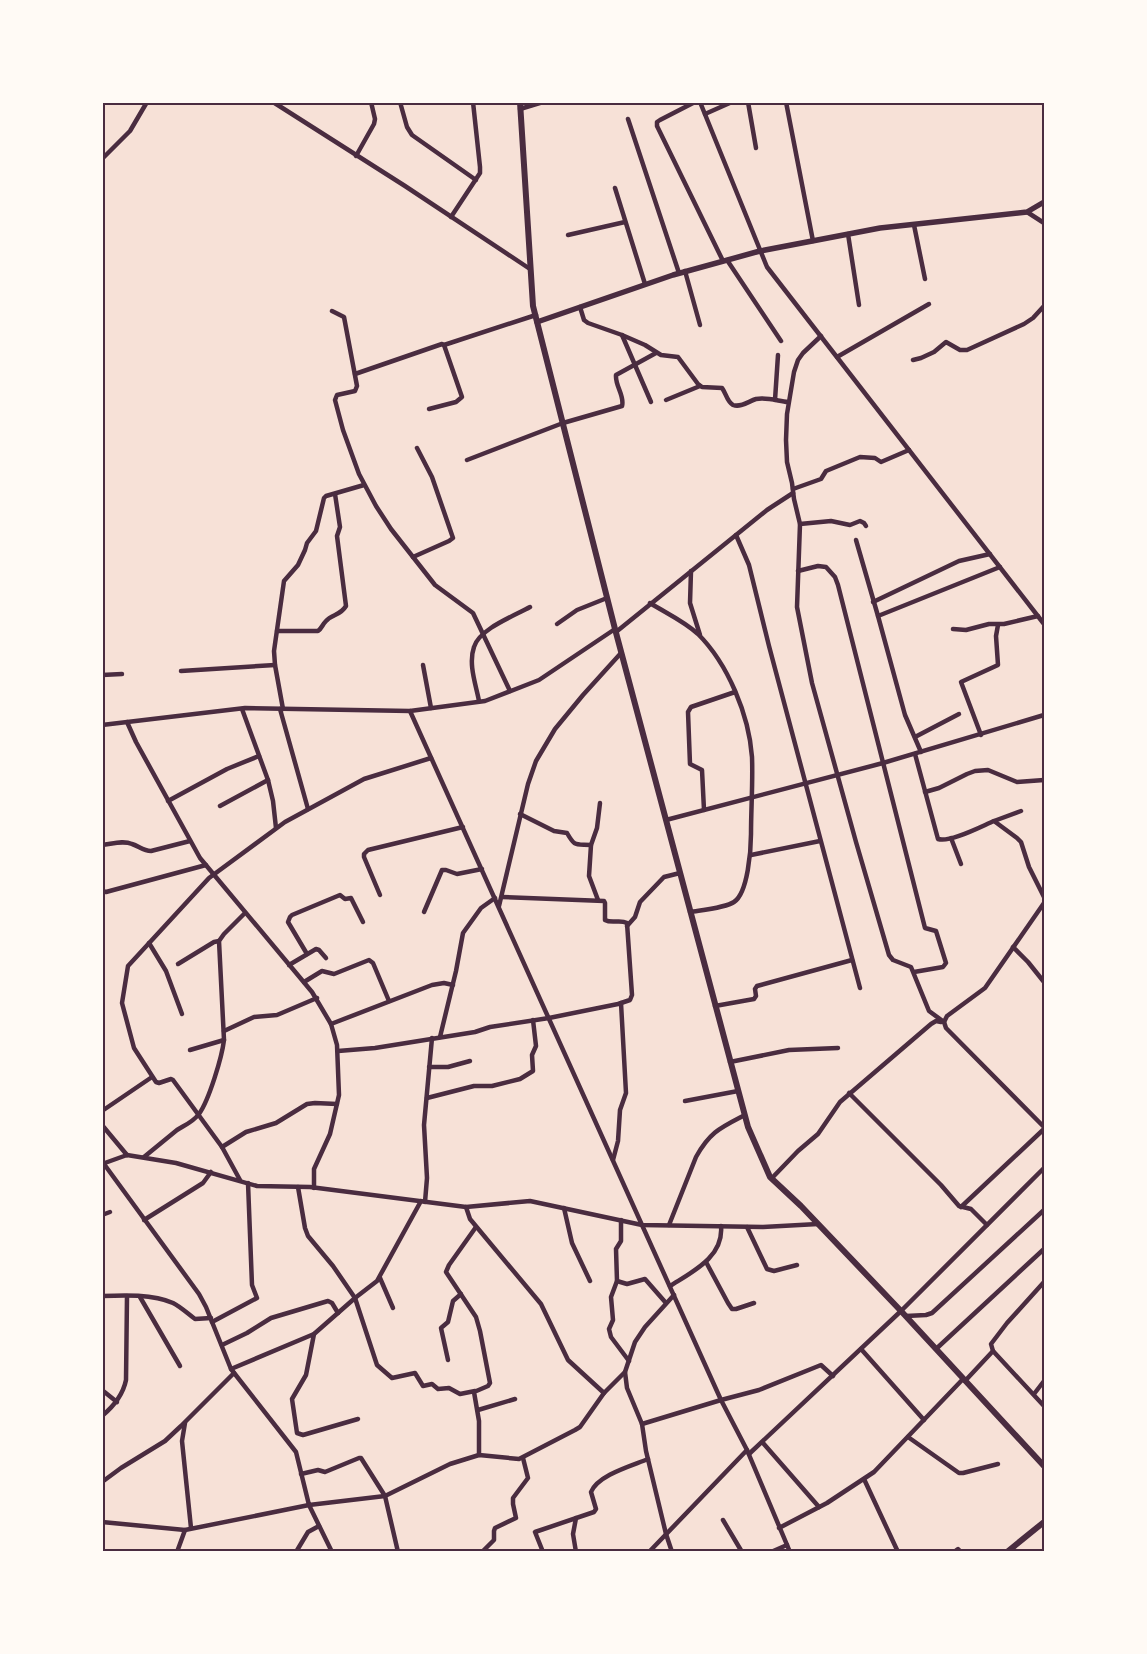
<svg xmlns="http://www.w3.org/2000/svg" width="1147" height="1654" font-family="Arial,sans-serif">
<rect width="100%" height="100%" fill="#f7e1d7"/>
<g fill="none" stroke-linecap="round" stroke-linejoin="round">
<g stroke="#4a2c40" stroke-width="4.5">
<polyline points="273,102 405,186 530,269"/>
<polyline points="400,102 407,127 412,135 476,180"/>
<polyline points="695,102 660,120 657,122 657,126 723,261"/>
<polyline points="700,102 767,267 1044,624"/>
<polyline points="748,102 756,148"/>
<polyline points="786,102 813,241"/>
<polyline points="520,109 543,102"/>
<polyline points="705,114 732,102"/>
<polyline points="628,119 679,273"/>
<polyline points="356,156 374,124 375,119 371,102"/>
<polyline points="102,159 130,131 147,102"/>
<polyline points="615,188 645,284"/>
<polyline points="1027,212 1044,223"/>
<polyline points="451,217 480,173 480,167 473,102"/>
<polyline points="914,225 925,279"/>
<polyline points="848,234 859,305"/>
<polyline points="568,235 625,222"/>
<polyline points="727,260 781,341"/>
<polyline points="685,271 700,325"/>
<path d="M580,307L584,320L588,323L622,335L645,345L661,355L678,357L698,384L702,387L722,388C726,393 727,402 733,405C741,408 749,401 756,399C767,397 778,401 788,402"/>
<polyline points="332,311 344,317 357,386 355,391 337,395 335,400 343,430 359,474 376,506 391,529 435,585 473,613 510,691"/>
<polyline points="622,335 651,402"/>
<polyline points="821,336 803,353 798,360 794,372 787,414 786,440 787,462 792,483 794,499 800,524 797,607 812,683 856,842 889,955 893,960 911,967 929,1011 944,1022"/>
<polyline points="444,345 536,315"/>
<polyline points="837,357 929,304"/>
<polyline points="913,360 921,358 934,352 946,342 960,350 967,350 1024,324 1033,318 1044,306"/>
<polyline points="355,374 442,344 444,345 462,397 456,402 429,409"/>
<polyline points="666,400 700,386"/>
<polyline points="775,400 778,355"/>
<path d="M467,460L563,423L622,406C625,396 615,386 616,375L656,353"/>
<polyline points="793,489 821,479 826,471 860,457 875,458 881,462 909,450"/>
<polyline points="800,524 831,521 850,525 860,521 864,523 866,526"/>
<polyline points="736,535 749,565 769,646 860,988"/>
<polyline points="856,540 878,616 905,715 921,752"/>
<polyline points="413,557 449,541 453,538 432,477 417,448"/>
<polyline points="691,571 690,603 700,635"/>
<polyline points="798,571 818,566 826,567 835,577 838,585 925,928 936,931 946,963 943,967 914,972"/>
<polyline points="873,602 959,561 990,554"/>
<path d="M650,603C666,613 684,621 698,634C728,664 749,715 752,757C753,783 751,808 751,834C751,849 748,893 734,902C725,908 702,910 690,912"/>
<polyline points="878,616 1000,567"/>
<polyline points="557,624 577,610 607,598"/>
<polyline points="953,629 966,630 989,624 1004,624 1038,616"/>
<path d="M277,631H318C322,628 322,625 326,621C332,614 340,616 346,606L337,536L340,527L335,494"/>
<polyline points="616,632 767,510 793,493"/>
<polyline points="423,665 431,708"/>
<polyline points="181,671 275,665"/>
<polyline points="102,675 122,674"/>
<path d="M479,701C476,685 468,664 474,647C479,629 514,616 530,607"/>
<polyline points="242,709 268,780 273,801 276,828"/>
<polyline points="280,709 308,809"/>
<polyline points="283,709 275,665 274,651 284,581 298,565 305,550 307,543 316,531 324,498 326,496 364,485"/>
<polyline points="410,711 721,1400 747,1450 790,1552"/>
<polyline points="127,722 136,742 200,858 312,992 331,1024 337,1045 339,1095 330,1134 314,1169 314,1188"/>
<polyline points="102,725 245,708 410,711 485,701 539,680 615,629"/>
<polyline points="981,735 961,682 998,665 996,636 998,625"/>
<polyline points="915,737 959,714"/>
<path d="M915,754L938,839C950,843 982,826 994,821L1017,838L1021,842L1029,867L1044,897"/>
<polyline points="925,792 939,788 967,774 975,771 988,770 1017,782 1044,780"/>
<polyline points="168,801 227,769 259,756"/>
<polyline points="220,806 268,780"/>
<polyline points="704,810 702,770 690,764 688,712 691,707 735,692"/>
<path d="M520,814L554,831L567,833C575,847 575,844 591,845"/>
<polyline points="666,820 883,763 1044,715"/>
<polyline points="994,821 1021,811"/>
<polyline points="951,838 961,864"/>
<path d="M102,845C112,844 123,840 132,844C139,846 143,851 151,851L190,841"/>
<polyline points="751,855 820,841"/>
<polyline points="102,891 106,892 206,865"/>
<polyline points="380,895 364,857 364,854 368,850 463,827"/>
<polyline points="598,900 589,876 591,845 597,828 600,803"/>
<polyline points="1044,903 985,988 947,1016 944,1022 946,1028 1044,1127"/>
<polyline points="499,906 528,784 536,761 555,729 583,695 621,653"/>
<polyline points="424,912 442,870 446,870 457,874 482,869"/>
<polyline points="627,926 635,917 640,902 664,877 680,873"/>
<polyline points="149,943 166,971 182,1014"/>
<polyline points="1013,947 1028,962 1044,982"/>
<polyline points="307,954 288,922 290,917 292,915 340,895 345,899 351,898 363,922"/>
<polyline points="178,964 214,942 219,941"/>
<polyline points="289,965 316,949 319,950 326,958"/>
<polyline points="304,982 322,971 334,974 369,960 373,963 389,1001"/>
<polyline points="715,1006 754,999 756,996 755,989 757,986 852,960"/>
<polyline points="331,1024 432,985 444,983 453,985"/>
<polyline points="224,1031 254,1017 277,1015 317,998"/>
<polyline points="440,1037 456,971 463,933 481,908 495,898"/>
<polyline points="190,1050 224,1040"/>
<path d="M338,1051L375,1048L475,1032L490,1027L549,1018L618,1004L630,1000L632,995L627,923C620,919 612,924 605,920V903L604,901L502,897"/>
<polyline points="730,1062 789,1050 838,1048"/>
<polyline points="429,1067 448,1067 470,1061"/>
<polyline points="849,1093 941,1185 959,1206 971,1209 987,1225"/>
<polyline points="427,1098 474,1086 492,1086 520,1079 533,1071 532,1055 536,1046 533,1020"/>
<polyline points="685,1101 738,1091"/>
<polyline points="102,1111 152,1077"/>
<polyline points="102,1125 127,1155"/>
<polyline points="222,1147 246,1132 276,1123 307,1104 315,1103 337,1104"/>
<path d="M144,1157C155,1148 166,1139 177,1130C185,1125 193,1122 199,1114C209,1100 222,1057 224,1040L219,941L224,934L245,913"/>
<polyline points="613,1160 618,1141 620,1110 626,1093 621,1003"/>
<polyline points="102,1164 127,1155 176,1163 257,1186 310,1187 466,1207 530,1201 642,1225 763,1227 818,1224"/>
<polyline points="104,1164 199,1294 206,1307 231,1369 296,1452 309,1505 385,1496 450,1464 479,1455 519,1459 575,1430 580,1427 604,1393 625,1372 635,1342 645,1327 674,1295"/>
<polyline points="772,1178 798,1151 818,1134 840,1102 931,1024 936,1021 941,1022"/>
<polyline points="240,1180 222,1147 173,1080 171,1079 159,1083 156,1082 134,1048 122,1003 128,966 209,878 285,822 364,779 431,758"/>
<polyline points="298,1187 305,1228 308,1236 333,1266 355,1298 377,1365 392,1378 415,1373 423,1386 432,1384 438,1389 449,1388 460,1394 475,1391"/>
<polyline points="425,1202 427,1178 424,1125 432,1038"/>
<polyline points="466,1207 470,1219 541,1304 568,1360 604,1393"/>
<polyline points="961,1207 1044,1129"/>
<polyline points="564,1208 572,1243 590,1281"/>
<polyline points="102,1215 110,1212"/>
<polyline points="144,1220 203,1183 211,1172"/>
<polyline points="621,1220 621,1241 616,1249 617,1281 611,1297 613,1320 609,1329 611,1337 629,1361"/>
<path d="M669,1225L696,1157C710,1132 720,1128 745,1115"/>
<polyline points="476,1227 449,1265 446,1272 476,1317 480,1331 490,1383 488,1386 474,1392 479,1421 479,1455"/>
<polyline points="747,1227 767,1269 774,1271 797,1265"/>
<polyline points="706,1262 728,1303 732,1309 736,1309 754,1303"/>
<polyline points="380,1278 393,1308"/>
<polyline points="617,1281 627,1284 645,1279 666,1303"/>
<polyline points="1044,1282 1007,1323 991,1344 993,1351 1044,1406"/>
<path d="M670,1286C692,1272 724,1257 721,1226"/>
<path d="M102,1296C124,1295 153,1294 173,1303C181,1307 188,1314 195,1319L211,1318"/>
<polyline points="140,1297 180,1366"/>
<polyline points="906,1316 926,1315 932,1313 1044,1210"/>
<polyline points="212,1322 257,1298 252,1285 248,1183"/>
<polyline points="314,1334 306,1375 292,1399 297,1433 303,1435 358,1419"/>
<polyline points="222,1345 247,1333 271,1318 328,1301 332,1303 338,1313"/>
<polyline points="861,1349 924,1420"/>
<polyline points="936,1349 1044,1249"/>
<polyline points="448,1360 441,1328 448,1322 453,1301 461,1294"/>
<polyline points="231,1369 314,1334 355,1298 377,1281 421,1201"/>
<polyline points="625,1372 627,1388 642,1424 646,1451 666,1534 672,1552"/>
<polyline points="965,1381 993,1351"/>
<polyline points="102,1390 117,1402"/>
<polyline points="1034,1394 1044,1381"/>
<polyline points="478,1410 515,1399"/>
<path d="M102,1416C114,1406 123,1395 126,1380L127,1296"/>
<polyline points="185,1423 182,1441 191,1528"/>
<polyline points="642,1424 721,1400 759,1390 821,1365 833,1376"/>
<polyline points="908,1437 959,1473 963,1473 998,1464"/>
<polyline points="763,1443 819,1507"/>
<polyline points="749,1454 901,1311 1044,1168"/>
<polyline points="301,1474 318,1470 325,1472 359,1458 361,1458 385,1496 398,1552"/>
<polyline points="864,1479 898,1552"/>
<polyline points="102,1482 121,1468 165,1441 181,1426 234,1373"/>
<polyline points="576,1518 573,1534 576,1552"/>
<polyline points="723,1520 742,1552"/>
<polyline points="102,1522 185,1530 309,1505 332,1552"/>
<polyline points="779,1528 827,1503 874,1472 963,1379"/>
<polyline points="177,1552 185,1530"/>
<polyline points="296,1552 308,1532 319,1526"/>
<polyline points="482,1552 494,1540 494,1531 495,1528 516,1518 513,1504 513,1498 528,1478 523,1458"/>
<path d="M543,1552L535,1532L594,1512L596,1509L591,1492C598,1475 631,1466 648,1459"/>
<polyline points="649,1552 747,1450"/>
<polyline points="771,1552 787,1545"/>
<polyline points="954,1552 958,1549 961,1552"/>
</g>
<polyline stroke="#4a2c40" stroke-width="5.5" points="537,322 673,275 760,251 880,228 1027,212 1044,202"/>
<g stroke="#4a2c40" stroke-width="6">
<polyline points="520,102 533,306 615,629 748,1127 770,1177 801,1206 901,1311 1044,1466"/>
<polyline points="1007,1552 1044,1522"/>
</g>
</g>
<rect width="1147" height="1654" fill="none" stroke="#fffaf5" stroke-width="208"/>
<rect x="104" y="104" width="939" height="1446" fill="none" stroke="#4a2c40" stroke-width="2"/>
</svg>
